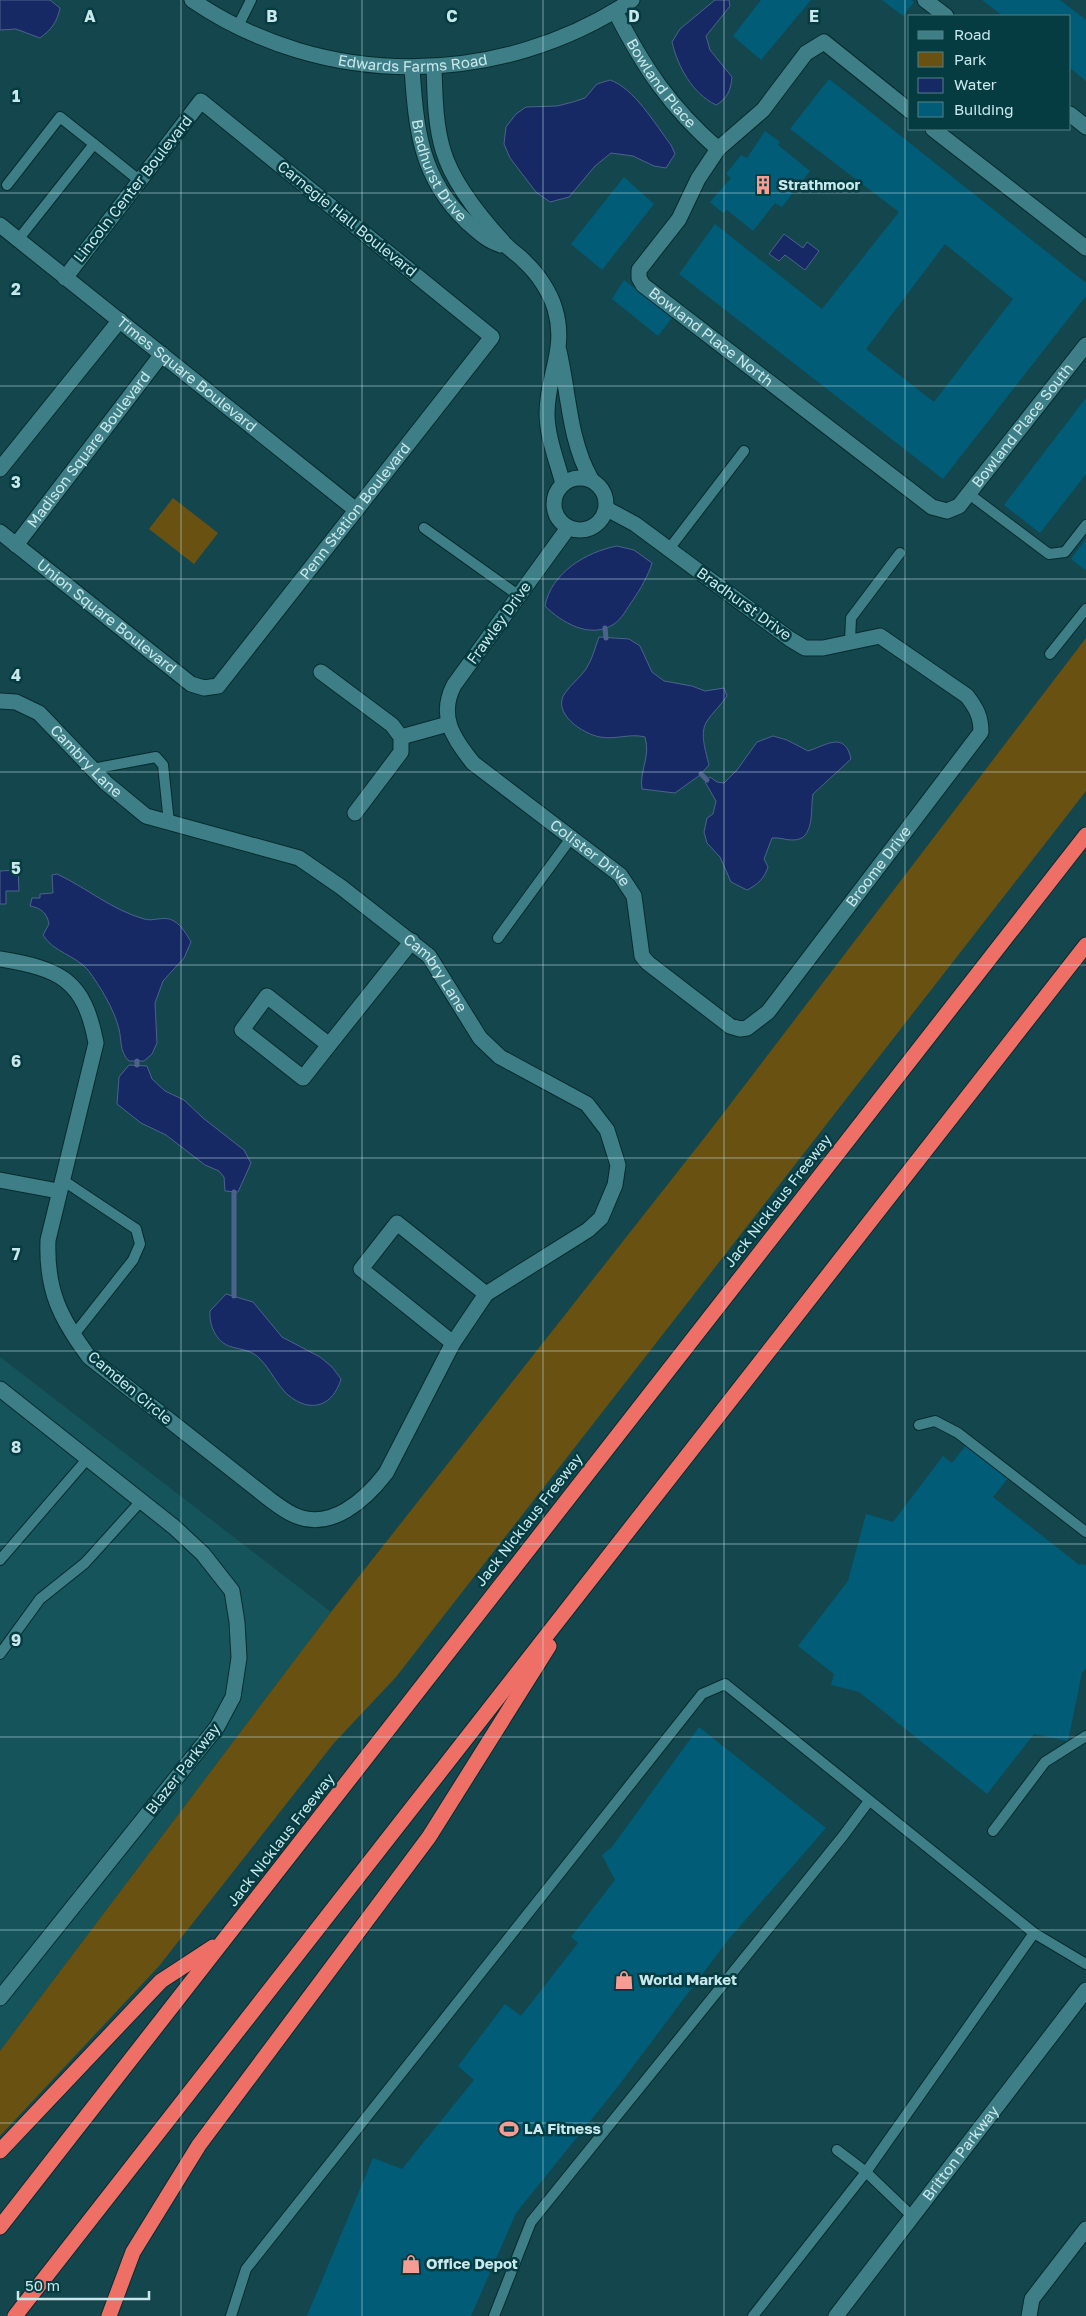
<svg xmlns="http://www.w3.org/2000/svg" width="1086" height="2316" font-family="'Golos Text',sans-serif">
<rect width="100%" height="100%" fill="#14474d"/>
<polygon fill="#16545b" points="0,1357 331,1612 0,2051"/>
<g fill="#695111">
<polygon points="173,498 218,533 194,564 149,529"/>
<polygon points="1086,638 1086,791 396,1677 334,1743 159,1966 0,2136 0,2051 331,1612 709,1132"/>
</g>
<g fill="#162964" stroke="#4c628d">
<path d="M0,0H50L60,8C57,22 52,29 40,38L16,29L0,30Z"/>
<path d="M715,0H729L730,6L706,36L710,50L732,77C731,90 727,99 716,105C692,93 678,67 672,42L680,29Z"/>
<path d="M610,80C634,88 655,124 671,145L675,154L666,168L654,166L633,156L611,153L595,166L569,197L550,202L536,192L510,158L504,144L506,127L516,114L526,107L557,106L573,102L585,98L597,84Z"/>
<polygon points="784,234 803,248 807,242 819,251 805,270 785,255 779,261 769,254"/>
<path d="M617,546L634,550L652,563C648,576 641,588 633,600C627,608 622,619 614,624C590,640 561,622 545,606C551,573 586,552 617,546Z"/>
<path d="M599,637L629,639L640,646L652,672L664,681L692,686L705,691L724,688L727,696C721,705 713,712 707,721C699,733 706,752 709,765L700,775L675,793L642,789C639,771 651,757 645,737C629,733 617,740 600,737C583,734 551,713 565,693C571,684 580,678 586,669C592,660 595,648 599,637Z"/>
<path d="M773,736L787,740L808,751C825,746 845,730 851,759L813,794C810,808 816,841 792,840C785,840 779,837 772,838L764,859L768,867C764,879 758,884 747,890L731,882L720,857L707,843L704,832L707,818L713,814L716,801L705,782L710,777L717,782L724,783L737,770L757,742Z"/>
<polygon points="18,870 19,891 6,891 6,904 0,904 0,871"/>
<path d="M57,874C87,888 112,910 144,919C153,922 165,915 174,921C182,926 187,935 191,942L184,958L163,981L155,1003L157,1043L152,1054L144,1061H129C119,1051 122,1041 119,1029C114,1009 100,986 88,970C75,955 53,952 43,935L49,924C47,913 41,908 30,906L32,898H40V894L53,893L52,875Z"/>
<polygon points="129,1065 147,1066 152,1079 165,1091 184,1100 203,1118 244,1150 251,1163 238,1192 225,1191 224,1177 219,1171 205,1165 166,1135 141,1123 117,1104 119,1077"/>
<path d="M226,1294L253,1302L282,1337L320,1357L332,1367L341,1379C333,1406 311,1414 288,1395C277,1385 271,1370 260,1359C252,1350 242,1350 232,1347C216,1343 209,1325 210,1311Z"/>
</g>
<g fill="none" stroke-linecap="round" stroke-linejoin="round">
<g stroke="#4c628d" stroke-width="5">
<polyline points="605,628 606,638"/>
<polyline points="701,774 707,780"/>
<polyline points="137,1061 137,1065"/>
<polyline points="234,1192 234,1296"/>
</g>
</g>
<g fill="#005c77" fill-rule="evenodd">
<polygon points="761,0 811,0 761,60 733,36"/>
<polygon points="882,0 911,0 914,2 903,16"/>
<polygon points="982,0 1060,0 1086,20 1086,81 1070,68 1070,16 1003,16"/>
<path d="M829,79L1086,283V296L943,479L679,274L715,224L822,309L899,212L790,129ZM945,244L1013,299L934,402L866,349Z"/>
<polygon points="765,131 780,142 778,145 810,171 782,207 775,203 753,231 727,210 723,213 710,202 731,178 726,174 741,155 747,158"/>
<polygon points="624,177 654,204 602,270 571,244"/>
<polygon points="624,280 672,318 658,336 612,299"/>
<polygon points="1086,398 1086,474 1040,533 1004,505"/>
<polygon points="1086,539 1086,569 1085,570 1071,559"/>
<polygon points="967,1444 1009,1477 993,1497 1078,1564 1086,1565 1086,1668 1082,1673 1068,1741 1034,1734 987,1794 859,1692 831,1685 834,1674 798,1646 848,1581 866,1514 893,1522 943,1456 952,1463"/>
<polygon points="699,1727 826,1828 728,1940 616,2089 516,2213 471,2316 307,2316 373,2158 402,2169 474,2080 458,2066 505,2004 521,2016 578,1943 571,1937 615,1880 602,1855 612,1847"/>
</g>
<g fill="none" stroke-linecap="round" stroke-linejoin="round">
<g stroke="#072b2f" stroke-width="12">
<g id="lane">
<polyline points="238,26 251,0"/>
<polyline points="94,144 140,181"/>
<polyline points="7,185 60,117 94,144 17,241"/>
<polyline points="969,494 1049,554 1065,552 1086,525"/>
<polyline points="424,528 518,595"/>
<polyline points="669,549 744,451"/>
<polyline points="850,641 851,618 900,553"/>
<polyline points="1050,654 1086,609"/>
<polyline points="92,769 156,757 163,765 169,823"/>
<polyline points="498,938 571,838"/>
<polyline points="61,1179 136,1229 140,1244 133,1260 73,1336"/>
<polyline points="919,1425 935,1421 958,1433 1086,1532"/>
<polyline points="0,1560 88,1458"/>
<polyline points="0,1654 40,1599 85,1563 141,1501"/>
<polyline points="993,1831 1045,1762 1086,1736"/>
<polyline points="837,2150 866,2172 913,2217"/>
<polyline points="231,2316 246,2269 702,1694 725,1684 1034,1933 1086,1964"/>
<polyline points="494,2316 531,2222 843,1836 869,1801"/>
<polyline points="753,2316 866,2172 1034,1933"/>
</g>
</g>
<g stroke="#072b2f" stroke-width="17">
<g id="street">
<polyline points="925,0 946,16"/>
<path id="s1" d="M615,11C644,68 670,107 718,149"/>
<path d="M434,67C435,94 435,124 443,150C452,182 483,220 505,244C511,251 519,255 525,262C538,274 550,292 555,309C567,349 547,375 547,413C547,437 557,461 563,484"/>
<path id="s2" d="M412,68C416,128 420,178 467,222C477,231 487,241 501,245"/>
<path id="s3" d="M910,111L824,42L806,53L763,110L718,149L698,179L679,219L639,270V278L643,285L932,507L947,511L959,506L1086,345"/>
<polyline points="1070,114 1086,127"/>
<polyline points="933,129 1086,248"/>
<path id="s4" d="M0,225L356,510"/>
<path d="M559,351C569,394 569,440 591,479"/>
<polyline points="0,469 120,320"/>
<circle cx="580" cy="504" r="26"/>
<path id="s5" d="M568,528L454,685C438,716 453,738 473,763L620,875L634,896L642,956L648,963L730,1026L740,1029L747,1028L768,1012L981,732C981,716 976,708 967,696L880,636L823,648H805L790,639L635,524L607,509"/>
<path id="s6" d="M0,532L191,684L204,688L218,686L492,337L201,101L65,278"/>
<path id="s7" d="M16,545L162,354"/>
<polyline points="321,672 392,725 401,737 401,752 355,813"/>
<path id="s8" d="M0,701L16,702L39,713L106,783L146,816L299,858L341,887L429,956L480,1038L500,1057L587,1104L607,1130L618,1165L615,1185L601,1218L588,1230L486,1294L453,1343L386,1473C366,1499 331,1532 294,1515C285,1511 276,1504 268,1498L89,1357C60,1318 46,1290 48,1240L96,1043C84,979 60,969 0,959"/>
<polyline points="401,737 448,724"/>
<polygon points="267,996 329,1045 303,1078 242,1030"/>
<polyline points="329,1045 412,941"/>
<polyline points="0,1180 58,1191"/>
<polyline points="453,1343 361,1269 397,1223 486,1294"/>
<polyline points="0,1389 174,1527 203,1554 232,1591 237,1622 239,1658 233,1697 217,1727 0,1998"/>
<polyline points="1029,2316 1032,2299 1086,2229"/>
</g>
</g>
<g stroke="#072b2f" stroke-width="17">
<g id="secondary">
<path id="s9" d="M192,0C324,90 500,88 632,0"/>
<path id="s10" d="M836,2316L1086,1990"/>
</g>
</g>
<g stroke="#072b2f" stroke-width="17">
<g id="highway">
<polyline points="0,2151 161,1981 213,1947"/>
<polyline points="0,2227 1086,835"/>
<polyline points="15,2316 1086,945"/>
<polyline points="109,2316 133,2252 199,2145 429,1837 549,1646"/>
</g>
</g>
<use href="#lane" stroke="#3e7e86" stroke-width="10"/>
<use href="#street" stroke="#3e7e86" stroke-width="15"/>
<use href="#secondary" stroke="#3e7e86" stroke-width="15"/>
<use href="#highway" stroke="#ee6f66" stroke-width="15"/>
</g>
<path fill="none" stroke="#c9e8ec" stroke-width="1" stroke-opacity="0.55" d="M181,0V2316M362,0V2316M543,0V2316M724,0V2316M905,0V2316M0,193H1086M0,386H1086M0,579H1086M0,772H1086M0,965H1086M0,1158H1086M0,1351H1086M0,1544H1086M0,1737H1086M0,1930H1086M0,2123H1086"/>
<defs>
<g id="building-bare" transform="scale(1.5)"><path d="M-4-6H4V6H1V3H-1V6H-4ZM-2.5-4.3h1.7v1.8h-1.7ZM.8-4.3h1.7v1.8H.8ZM-2.5-1h1.7V.8h-1.7ZM.8-1h1.7V.8H.8Z" fill="#f59c93" stroke="#053c42" stroke-width="2.5" paint-order="stroke"/></g>
<g id="shop-bare" transform="scale(1.5)"><path d="M-5-2.5h2.3a2.7 3.5 0 0 1 5.4 0H5L5.5 6h-11ZM-1.5-2.5h3a1.5 2.3 0 0 0-3 0Z" fill="#f59c93" stroke="#053c42" stroke-width="2.5" paint-order="stroke"/></g>
<g id="stadium-bare" transform="scale(1.5)"><path d="M0-5a6.5 5 0 1 0 0 10a6.5 5 0 1 0 0-10ZM-3.5-1.8h7v3.6h-7Z" fill="#f59c93" stroke="#053c42" stroke-width="2.5" paint-order="stroke"/></g>
</defs>
<g fill-rule="evenodd">
<use href="#building-bare" x="763" y="185"/>
<use href="#shop-bare" x="624" y="1980"/>
<use href="#stadium-bare" x="509" y="2129"/>
<use href="#shop-bare" x="411" y="2264"/>
</g>
<g text-anchor="middle" stroke-width="5" stroke-linejoin="round" paint-order="stroke">
<g font-size="15" fill="#c9e8ec" stroke="#053c42">
<text dy="5" stroke="none"><textPath href="#s9" startOffset="234">Edwards Farms Road</textPath></text>
<text dy="5" stroke="none"><textPath href="#s1" startOffset="86">Bowland Place</textPath></text>
<text dy="5" stroke="none"><textPath href="#s2" startOffset="108">Bradhurst Drive</textPath></text>
<text transform="translate(133 189) rotate(-52)" y="5">Lincoln Center Boulevard</text>
<text transform="translate(347 219) rotate(39)" y="5">Carnegie Hall Boulevard</text>
<text dy="5" stroke="none"><textPath href="#s3" startOffset="509">Bowland Place North</textPath></text>
<text dy="5" stroke="none"><textPath href="#s4" startOffset="239">Times Square Boulevard</textPath></text>
<text dy="5" stroke="none"><textPath href="#s3" startOffset="919">Bowland Place South</textPath></text>
<text dy="5" stroke="none"><textPath href="#s7" startOffset="120">Madison Square Boulevard</textPath></text>
<text dy="5" stroke="none"><textPath href="#s6" startOffset="494">Penn Station Boulevard</textPath></text>
<text transform="translate(744 604) rotate(36)" y="5">Bradhurst Drive</text>
<text dy="5" stroke="none"><textPath href="#s6" startOffset="136">Union Square Boulevard</textPath></text>
<text transform="translate(499 623) rotate(-54)" y="5">Frawley Drive</text>
<text dy="5" stroke="none"><textPath href="#s8" startOffset="109">Cambry Lane</textPath></text>
<text dy="5" stroke="none"><textPath href="#s5" startOffset="428">Colister Drive</textPath></text>
<text dy="5" stroke="none"><textPath href="#s5" startOffset="890">Broome Drive</textPath></text>
<text dy="5" stroke="none"><textPath href="#s8" startOffset="529">Cambry Lane</textPath></text>
<text transform="translate(778 1201) rotate(-52)" y="5">Jack Nicklaus Freeway</text>
<text transform="translate(130 1388) rotate(40)" y="5">Camden Circle</text>
<text transform="translate(529 1520) rotate(-52)" y="5">Jack Nicklaus Freeway</text>
<text transform="translate(183 1769) rotate(-52)" y="5">Blazer Parkway</text>
<text transform="translate(281 1840) rotate(-52)" y="5">Jack Nicklaus Freeway</text>
<text dy="5" stroke="none"><textPath href="#s10" startOffset="205">Britton Parkway</textPath></text>
</g>
<g font-size="15" font-weight="bold" fill="#c9e8ec" stroke="#053c42" text-anchor="start">
<text x="778" y="190">Strathmoor</text>
<text x="639" y="1985">World Market</text>
<text x="524" y="2134">LA Fitness</text>
<text x="426" y="2269">Office Depot</text>
</g>
</g>
<g font-size="16" text-anchor="middle" font-weight="bold" fill="#c9e8ec" stroke="#053c42" stroke-width="5" stroke-linejoin="round" paint-order="stroke">
<text x="90" y="22">A</text>
<text x="272" y="22">B</text>
<text x="452" y="22">C</text>
<text x="634" y="22">D</text>
<text x="814" y="22">E</text>
<text x="16" y="102">1</text>
<text x="16" y="295">2</text>
<text x="16" y="488">3</text>
<text x="16" y="681">4</text>
<text x="16" y="874">5</text>
<text x="16" y="1067">6</text>
<text x="16" y="1260">7</text>
<text x="16" y="1453">8</text>
<text x="16" y="1646">9</text>
</g>
<rect x="908" y="15" width="162" height="115" fill="#053c42" stroke="#538186"/>
<rect x="918" y="31" width="25" height="8" fill="#3e7e86" stroke="#538186"/>
<text x="954" y="40" font-size="15" fill="#c9e8ec">Road</text>
<rect x="918" y="52" width="25" height="15" fill="#695111" stroke="#538186"/>
<text x="954" y="65" font-size="15" fill="#c9e8ec">Park</text>
<rect x="918" y="78" width="25" height="15" fill="#162964" stroke="#538186"/>
<text x="954" y="90" font-size="15" fill="#c9e8ec">Water</text>
<rect x="918" y="102" width="25" height="15" fill="#005c77" stroke="#538186"/>
<text x="954" y="115" font-size="15" fill="#c9e8ec">Building</text>
<path d="M18 2291v8h131v-8" fill="none" stroke="#c9e8ec" stroke-width="2.5"/>
<text x="25" y="2291" font-size="15" fill="#c9e8ec" stroke="#053c42" stroke-width="4" paint-order="stroke">50 m</text>
</svg>
